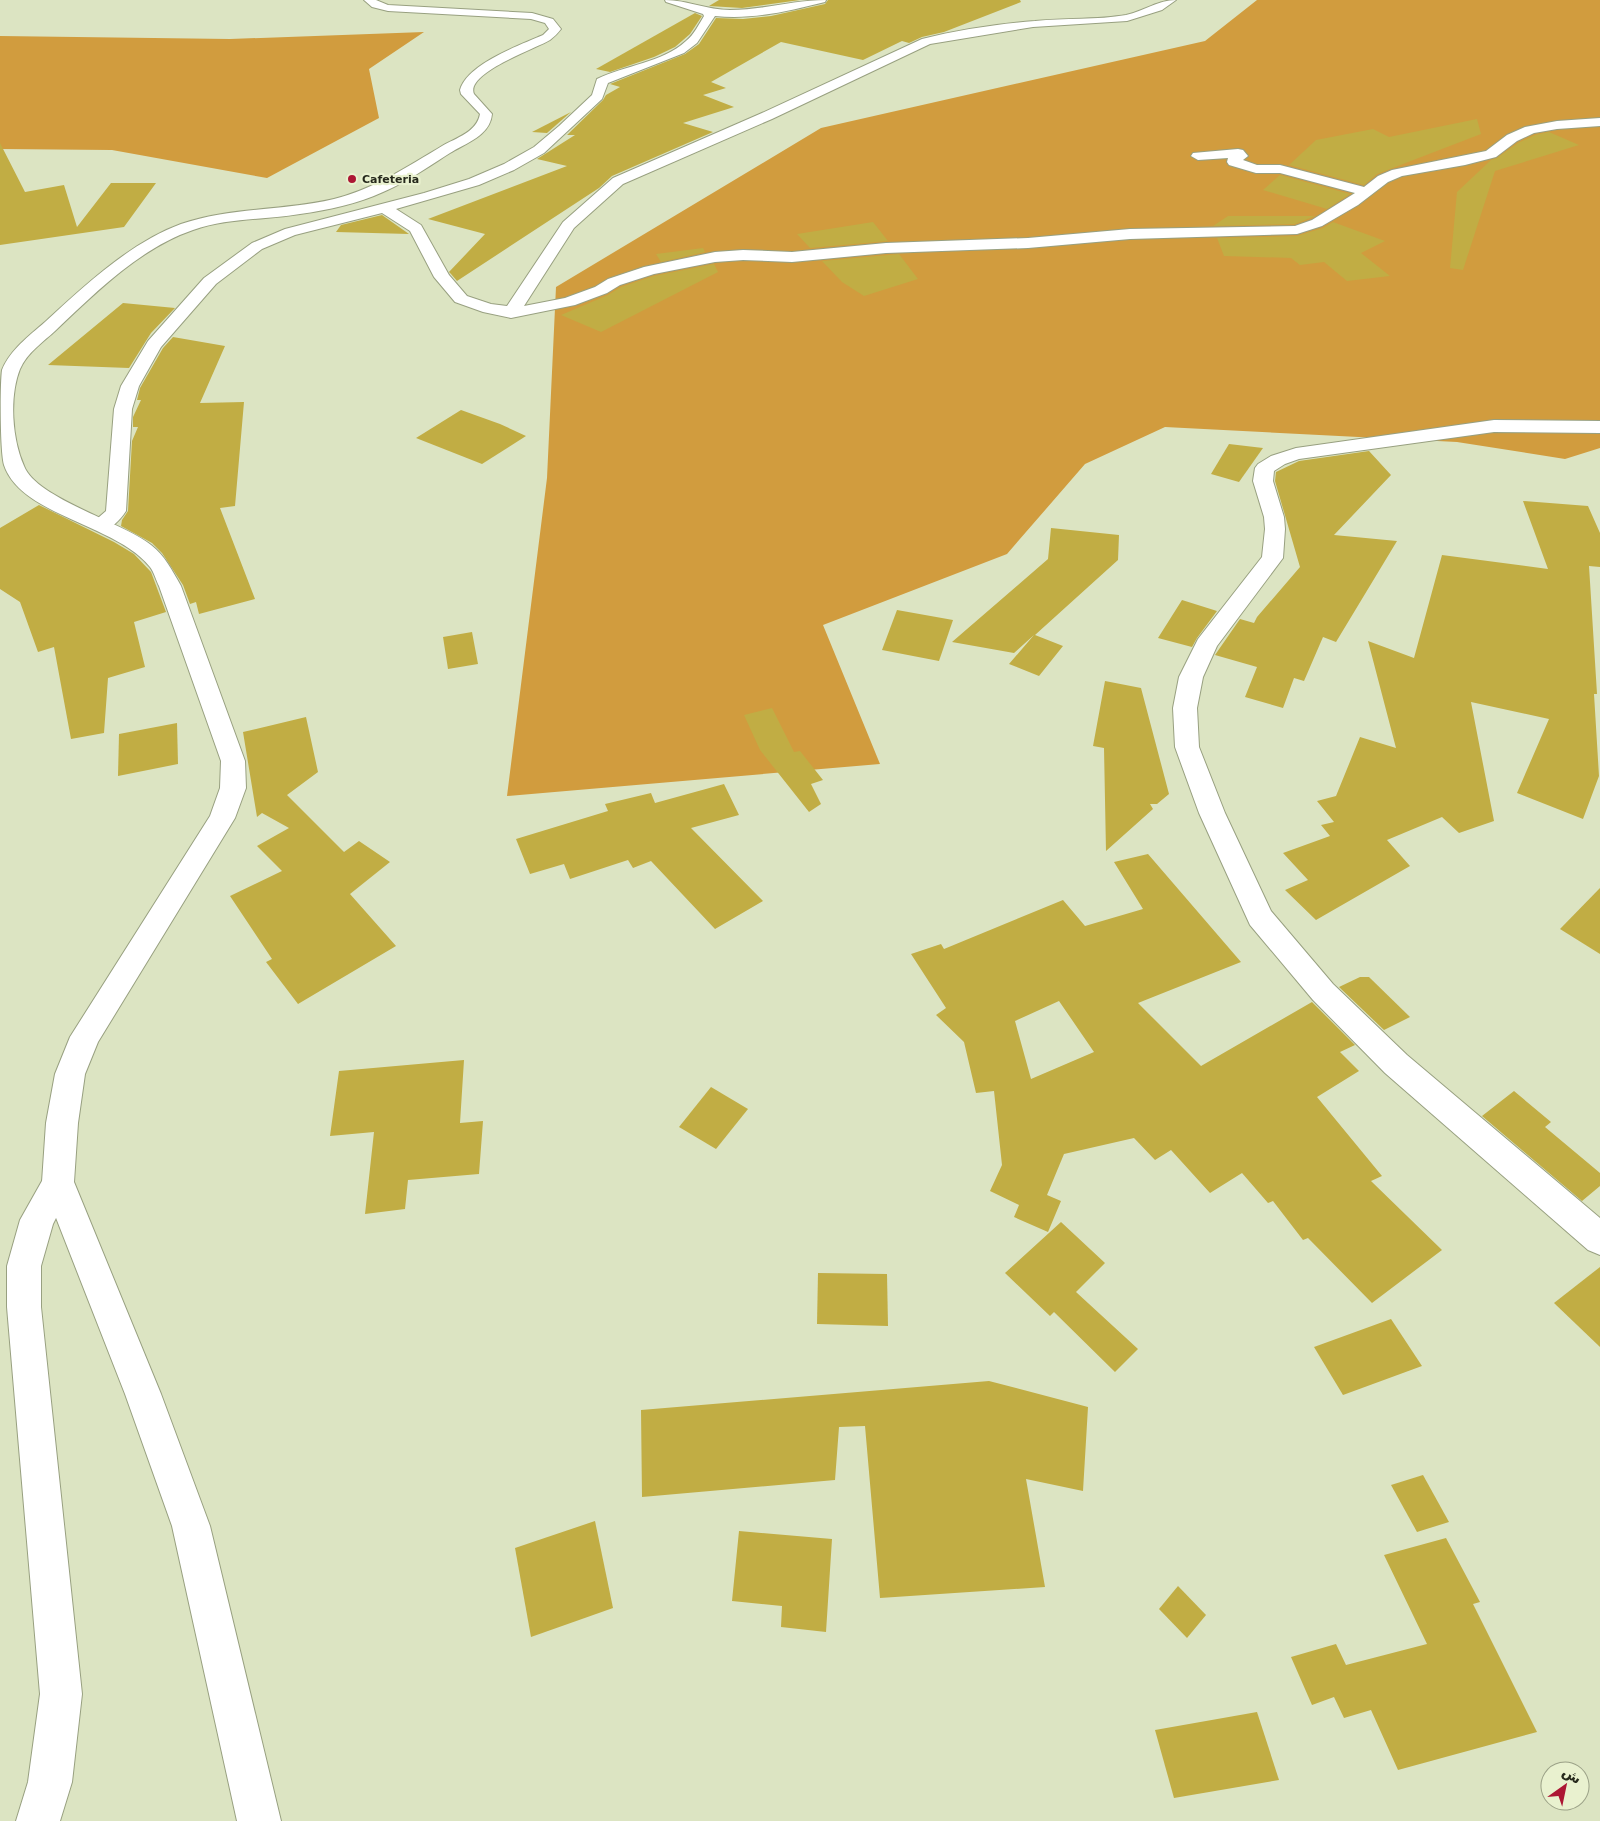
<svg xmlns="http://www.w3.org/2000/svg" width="1600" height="1821" font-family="'DejaVu Sans',Vazirmatn,sans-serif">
<rect width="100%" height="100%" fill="#dce4c2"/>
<g fill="#d19c3e">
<polygon points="1257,0 1600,0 1600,448 1565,459 1457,442 1165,427 1085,464 1007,554 823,625 880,764 507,796 547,478 556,287 821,128 1205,41"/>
<polygon points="424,32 369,69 379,118 267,178 112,150 0,149 0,36 230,39"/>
</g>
<g fill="#c1ad44" fill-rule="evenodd">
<polygon points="719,0 800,0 742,8 709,6"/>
<polygon points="828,0 1020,0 1021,2 944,32 922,37 909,43 902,41 863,60 781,42 711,82 726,88 703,95 734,107 683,123 713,132 612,176 599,188 457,281 451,274 449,272 485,234 428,219 567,166 537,159 575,135 567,135 603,100 606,95 620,87 610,84 685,54 699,44 716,18 743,19 771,16 825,4"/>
<polygon points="695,13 702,16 690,34 675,47 654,57 610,72 596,69"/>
<polygon points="571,112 547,133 532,132"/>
<polygon points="1477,119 1481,134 1377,174 1364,185 1289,165 1316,140 1373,129 1389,137"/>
<polygon points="1549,132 1579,145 1495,171 1463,270 1450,268 1457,192 1491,160 1497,158 1518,143 1535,135"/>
<polygon points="0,143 25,192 64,185 77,227 111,183 156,183 124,227 0,245"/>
<polygon points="1280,175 1350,194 1327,209 1263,190"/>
<polygon points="382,215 409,234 336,232 341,225"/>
<polygon points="1228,216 1315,216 1295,224 1213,226"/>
<polygon points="873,222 888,241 810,248 797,234"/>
<polygon points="1333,222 1385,241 1361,253 1390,276 1347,281 1324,262 1300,265 1291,258 1224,256 1217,238 1297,236 1323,228"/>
<polygon points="703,248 705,252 661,262 656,254"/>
<polygon points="899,254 918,279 864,296 842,282 822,261"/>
<polygon points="714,264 718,272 601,332 561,315 608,295 621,287 654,276"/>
<polygon points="123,303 175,308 151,333 129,368 48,365"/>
<polygon points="173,337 225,346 200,403 244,402 235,506 220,508 255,599 199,614 196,602 190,604 183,585 162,553 152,543 121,526 122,520 128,511 132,441 138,427 133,427 133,417 141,400 137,400 140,388 163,348"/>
<polygon points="461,410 500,424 526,436 482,464 416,438"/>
<polygon points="1229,444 1263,448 1239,482 1211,474"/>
<polygon points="1369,451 1391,475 1334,535 1397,541 1336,642 1323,637 1304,681 1294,678 1283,708 1245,697 1257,667 1215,655 1240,619 1254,623 1257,617 1300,567 1275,481 1276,472 1299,461"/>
<polygon points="1523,501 1588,506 1600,533 1600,567 1589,566 1597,694 1594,694 1599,776 1583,819 1517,793 1549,719 1471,702 1494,821 1459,833 1442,817 1387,840 1410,866 1316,920 1285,890 1308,880 1283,853 1330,836 1321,825 1334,822 1317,801 1336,796 1360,737 1396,748 1368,641 1414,658 1442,555 1548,569"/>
<polygon points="39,505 114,542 134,554 151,572 166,612 134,622 145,667 108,678 104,733 71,739 54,647 38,652 20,602 0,589 0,528"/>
<polygon points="1051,528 1119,535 1118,560 1035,635 1063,646 1039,676 1009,664 1034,635 1014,653 952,642 1048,559"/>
<polygon points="1182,600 1217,611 1197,638 1192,647 1158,638"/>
<polygon points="897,610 953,620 939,661 882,650"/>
<polygon points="472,632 478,664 448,669 443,637"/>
<polygon points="1105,681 1141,688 1169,794 1157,804 1150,804 1153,809 1106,851 1104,748 1093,746"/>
<polygon points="772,708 794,752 800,751 823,780 811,784 821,804 809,812 760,750 744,715"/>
<polygon points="306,717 318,772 287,795 344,852 359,841 390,862 350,894 396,946 298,1004 266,962 272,959 230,896 282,871 257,846 289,828 262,813 257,817 243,732"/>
<polygon points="177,723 178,764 118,776 119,734"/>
<polygon points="724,784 739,815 691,828 763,901 715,929 651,861 633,868 628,860 570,879 564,864 530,874 516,839 608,811 605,804 651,793 655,803"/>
<path d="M1148,854L1241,962L1138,1003L1201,1066L1312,1002L1355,1045L1340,1052L1359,1071L1317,1097L1382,1176L1371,1181L1442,1250L1372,1303L1308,1238L1303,1240L1273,1201L1268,1203L1242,1173L1210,1193L1171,1150L1155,1160L1134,1138L1064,1154L1047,1195L1061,1201L1048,1232L1014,1217L1019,1205L990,1191L1002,1165L994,1091L976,1093L964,1042L936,1015L946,1008L911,954L941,944L944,949L1063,900L1085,926L1143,909L1114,862ZM1059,1001L1094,1052L1031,1079L1015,1021Z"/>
<polygon points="1600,888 1600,954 1560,929"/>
<polygon points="1360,977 1369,977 1410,1017 1384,1030 1339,987"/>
<polygon points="464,1060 460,1123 483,1121 479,1174 408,1180 405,1209 365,1214 374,1132 330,1136 339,1071"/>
<polygon points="711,1087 748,1109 716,1149 679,1127"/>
<polygon points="1514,1091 1551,1122 1545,1127 1600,1173 1600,1186 1582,1201 1482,1116"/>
<polygon points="1061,1222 1105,1263 1076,1292 1138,1349 1115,1372 1054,1312 1050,1316 1005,1273"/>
<polygon points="1600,1267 1600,1347 1554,1303"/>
<polygon points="818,1273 887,1274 888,1326 817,1324"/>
<polygon points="1391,1319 1422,1366 1343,1395 1314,1347"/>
<polygon points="989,1381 1088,1407 1083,1491 1026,1479 1045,1587 880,1598 865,1426 839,1427 835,1480 642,1497 641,1410"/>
<polygon points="1423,1475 1449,1522 1417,1532 1391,1485"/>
<polygon points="595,1521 613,1608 531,1637 515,1548"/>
<polygon points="739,1531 832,1539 826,1632 781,1627 782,1606 732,1601"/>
<polygon points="1446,1538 1480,1602 1473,1604 1537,1732 1398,1770 1371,1710 1344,1718 1334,1697 1312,1705 1291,1657 1336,1644 1346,1665 1427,1644 1384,1555"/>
<polygon points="1178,1586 1206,1615 1187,1638 1159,1609"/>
<polygon points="1257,1712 1279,1780 1174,1798 1155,1730"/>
</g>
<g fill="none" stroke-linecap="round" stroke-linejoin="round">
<g stroke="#98a080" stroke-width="2">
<g id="street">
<path d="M665,0C687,0 707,10 730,10C763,10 794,0 826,0L825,2C789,11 753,20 715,16L697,43L684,53L608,83L602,99L544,153L514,170L479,185L396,209L421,225L449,275L467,296L491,304L507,306L563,222L613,178L762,113L922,39C958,30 997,24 1035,21C1064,18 1098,20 1126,15C1144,11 1158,0 1176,0L1162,10L1127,21L1033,27L930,44L772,119L623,184L574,228L524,306L565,298L595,287L608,279L644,267L715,252L743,250L792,252L886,243L1028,238L1130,229L1295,226L1312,220L1355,193L1280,173H1256L1229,165L1227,162L1228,158L1198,160L1191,156L1193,153L1238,149L1243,150L1248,156L1243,160L1257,165H1280L1364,187L1378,176L1392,170L1486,151L1507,135L1525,127L1557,121L1600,118V126L1557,129L1534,133L1517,141L1496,157L1465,165L1402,176L1388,182L1358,205L1322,226L1297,234L1130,239L1028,248L886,253L792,262L743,260L715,262L654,274L620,285L607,293L575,305L511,318L483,312L455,302L434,277L410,231L382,213L295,235L262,249L216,284L161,347L139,386L132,409L126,511C118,523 109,532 94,528L91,524L106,511L114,409L121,386L148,341L204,278L252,243L285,229L424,193L469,179L504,164L534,147L559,126L592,95L597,79C625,65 662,63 686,41C694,35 699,24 704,16L703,14L666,2Z"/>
<polygon points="1494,420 1600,421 1600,433 1494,432 1299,459 1285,464 1274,471 1273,481 1284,517 1285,529 1283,558 1217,646 1203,677 1197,708 1199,747 1225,813 1271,911 1333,984 1407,1055 1600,1218 1600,1255 1588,1250 1385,1073 1313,1000 1250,925 1199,813 1175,747 1173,708 1179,677 1198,639 1262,557 1265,529 1264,517 1253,481 1255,468 1258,464 1271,456 1296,448"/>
<polygon points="58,1167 69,1172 74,1182 53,1224 41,1266 41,1307 82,1694 72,1782 60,1821 16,1821 28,1782 40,1694 7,1307 7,1266 20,1220 47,1172"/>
</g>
</g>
<g stroke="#98a080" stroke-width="2">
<path id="secondary" d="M364,0H376L388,5L532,13L553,19L561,29C558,33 554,37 550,40C535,49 465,73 474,94L492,114C490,136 466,143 450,153C428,167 407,182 383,192C357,204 328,210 300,214C264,220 227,218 193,230C140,248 95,293 55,331C43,342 27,353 20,369C9,397 12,439 24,466C36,498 122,522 151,545C165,556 172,570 181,586L245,761L246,788L235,818L98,1042L85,1074L78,1123L74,1182L161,1394L210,1526L281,1821H237L172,1526L125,1394L42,1182L46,1123L55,1074L70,1037L210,816L220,788L221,761L159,586C156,580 154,572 150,567C116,524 21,516 4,465C0,450 0,384 2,370C10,350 29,336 45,322C83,287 131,242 181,224C230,207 283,211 334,199C374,189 407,167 442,146C456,138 477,132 480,114L461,94L460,90C467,64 520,45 543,35L549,29L545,23L531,19L388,11L372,7Z"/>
</g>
<use href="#street" fill="#fff" fill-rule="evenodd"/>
<use href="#secondary" fill="#fff" fill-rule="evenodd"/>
</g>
<circle fill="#ac1634" stroke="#e9f1cf" stroke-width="2" cx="352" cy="179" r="5"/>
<g text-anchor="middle" stroke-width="4.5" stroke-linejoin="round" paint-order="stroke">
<g font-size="11" font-weight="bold" fill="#26291c" stroke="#e9f1cf" text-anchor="start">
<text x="362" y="183">Cafeteria</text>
</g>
</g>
<g transform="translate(1565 1786) rotate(33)"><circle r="24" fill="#e9f1cf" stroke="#9ba187"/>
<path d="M0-4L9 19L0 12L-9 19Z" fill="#ac1634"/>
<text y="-8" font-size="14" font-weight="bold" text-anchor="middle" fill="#26291c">ش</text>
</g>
</svg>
